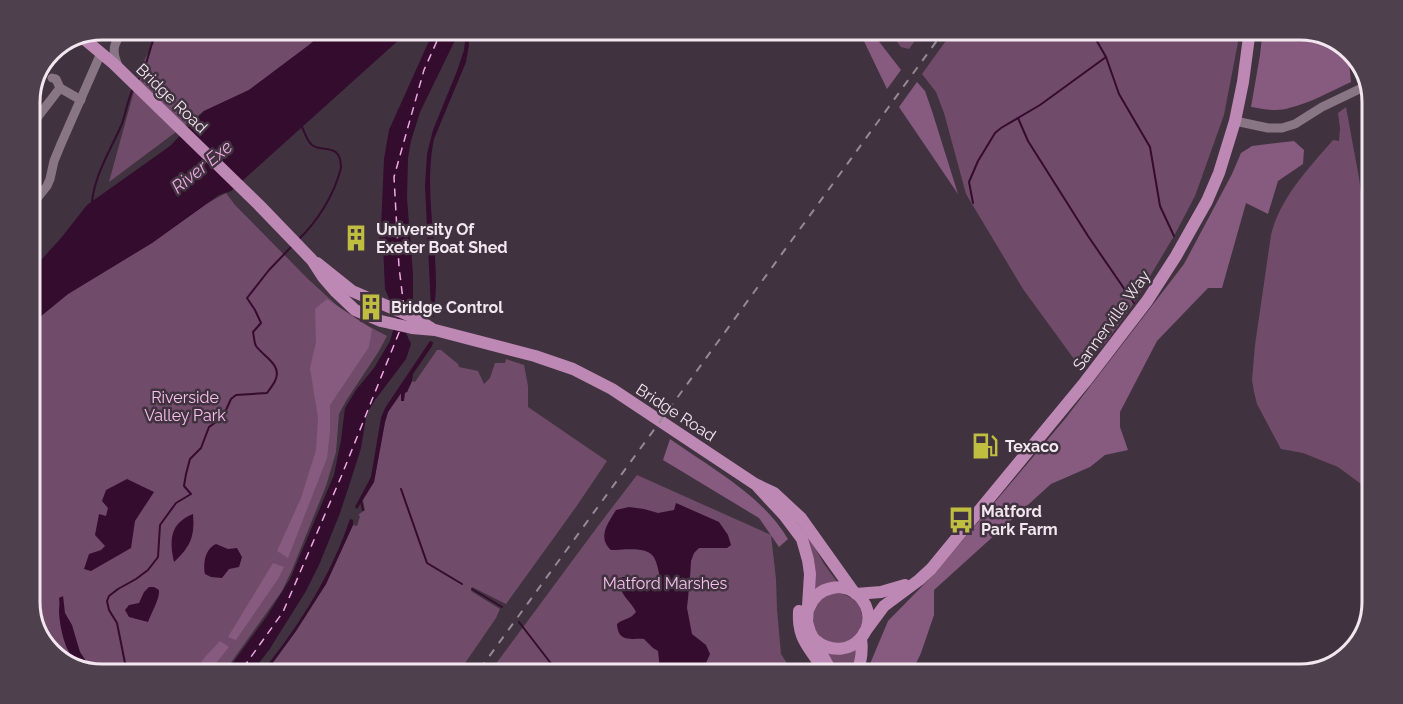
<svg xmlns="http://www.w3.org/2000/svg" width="1403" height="704" font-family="Raleway,sans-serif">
<rect width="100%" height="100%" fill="#41323f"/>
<g fill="#704c6a">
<polygon points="160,30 325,31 309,45 249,90 204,111 109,182 140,69"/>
<polygon points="892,35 919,35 909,49 901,47"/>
<polygon points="950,35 1239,37 1224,115 1195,196 1174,236 1134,303 1106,342 1082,370 1023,289 966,194 944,113 936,92 922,74"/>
<path d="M1346,107L1359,178L1371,269L1368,489L1338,467L1303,453L1281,449L1257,404L1254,392L1252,380L1255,345L1271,235C1280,198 1308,169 1333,140L1339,141L1340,128L1338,113Z"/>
<polygon points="226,193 235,205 308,279 342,310 359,321 387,336 379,351 346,401 339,414 336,452 326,486 292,570 282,591 227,668 71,667 42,642 30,606 30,325 68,294 152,243 206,204"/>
<polygon points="437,350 441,350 458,364 459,367 478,371 484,384 490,378 495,363 505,363 506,359 524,365 528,386 528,407 607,461 576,507 506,604 472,587 471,591 500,609 496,618 461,669 269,668 296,631 326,584 353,525 357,526 360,516 358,515 365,510 363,500 374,482 385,422 388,412 402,392 407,392 412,381 415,382"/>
<polygon points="637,475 771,535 776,579 777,609 781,654 792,671 492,669 598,526"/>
<polygon points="802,524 824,564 838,583 814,590"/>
<path d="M831,593C840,593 847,594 854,600C867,611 864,633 849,641C845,644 840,644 835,645L814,633C807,613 812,602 831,593Z"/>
<polygon points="857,649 853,671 833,671 825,652"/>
</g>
<g fill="#875a7f">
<polygon points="861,35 874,35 901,70 887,89"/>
<path d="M1262,37H1332L1348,52L1351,82C1331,91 1311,103 1289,108C1277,112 1263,109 1251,107L1260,55Z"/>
<polygon points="917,82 925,91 932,111 958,194 899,107"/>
<polygon points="1294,141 1304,150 1303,164 1278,181 1268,214 1246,203 1222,288 1208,288 1157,341 1120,412 1120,427 1128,450 1105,455 1090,467 1051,484 934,590 934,615 921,653 912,672 867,671 888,621 935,573 1065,419 1184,264 1232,174 1241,153 1252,146"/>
<polygon points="327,299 372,329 369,347 330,405 330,431 327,458 288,558 277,551 301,498 316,450 318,418 310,368 316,342 315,309"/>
<path d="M670,439C711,468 762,495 788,539L779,547L759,518L663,460Z"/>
<polygon points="273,563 284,567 278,579 236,640 228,637"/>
<polygon points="220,641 229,647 213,667 198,667 205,657"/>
</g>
<g fill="#330c2e">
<polygon points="325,31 407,32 401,38 231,191 219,195 152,243 68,294 30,325 30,267 42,259 61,238 87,205 170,146 204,111 249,90 309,45"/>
<polygon points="433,32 459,32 420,112 411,141 408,158 407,198 413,275 413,305 411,308 406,333 411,344 406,359 375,400 369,410 366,418 361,448 349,486 340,513 319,565 306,591 269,650 255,668 229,668 267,616 290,579 334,475 341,440 345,408 356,390 374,368 390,341 397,317 385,289 383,245 380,245 379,228 381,228 384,159 389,130"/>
<path d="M466,32H468L469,45L466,62L434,139C424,187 436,236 436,284C436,295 434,306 434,317L429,315L431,308L425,186L427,154L433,130L457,71L464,50Z"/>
<polygon points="430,341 433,342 432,346 413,374 412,381 407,392 405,393 404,401 401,401 401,393 388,412 385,422 374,482 357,509 355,507 371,477 381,418 385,408"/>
<polygon points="127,479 154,492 135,521 131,548 91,571 84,569 89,554 101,550 105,546 95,535 99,514 106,516 108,508 102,501 106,490"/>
<path d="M676,503L719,522L728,535L731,545L727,548H699L694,553L691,561L690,578L687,608L692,634L706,645L710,654L706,663L710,670H660L658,651L653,648L644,639C631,638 618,643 617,624C624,618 630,620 636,612C630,600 621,596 619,583L622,577C640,576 639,590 658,587L661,584C659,575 658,563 653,556C646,546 622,550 611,550C597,537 608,523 616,510L629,507L644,509L658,513L674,510Z"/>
<path d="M193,514C195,537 190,547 174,562C169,540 170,523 193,514Z"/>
<path d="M350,519L353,520V525L326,584L296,631L269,668H265C301,623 332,573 350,519Z"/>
<path d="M216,544L228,549L237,548L242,557L239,567L229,569L222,578L211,577L205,574C203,563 205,549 216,544Z"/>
<path d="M149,587H154L159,590C160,599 151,613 148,622L129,617L125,610L129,605L139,603L144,592Z"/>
<path d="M63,596L65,613L72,625L80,652L86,661L95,667C92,667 88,668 85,667C66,661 60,629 59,612C59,607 60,603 59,598Z"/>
</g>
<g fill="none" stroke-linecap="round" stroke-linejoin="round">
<g stroke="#330c2e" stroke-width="2">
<polyline points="1094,36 1106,57 1119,94 1150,147 1160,206 1174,236"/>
<polyline points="137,82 145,67 156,30"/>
<polyline points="1018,118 1028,141 1088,236 1134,303"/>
<path d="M92,202C95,174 110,151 121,126C126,114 127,101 133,89"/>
<polyline points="973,203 969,182 978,161 995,133 1001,128 1040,105 1106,57"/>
<path d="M298,240C318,221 334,195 341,168C341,142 323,153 312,145C307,141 305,133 302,127"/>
<polyline points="401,489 427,563 462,584"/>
<polyline points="361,501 363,510"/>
<polyline points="472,589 502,607"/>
<polyline points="519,622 556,670"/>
<path d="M125,663L117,623L109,610L107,601L109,596L118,589L136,579L148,570L158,557L160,525L176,503L191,494L184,486L186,474L190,459L201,448L209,427L216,422L226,410L231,399L236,395L267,393C270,389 273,385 275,381C283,365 264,357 256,346C254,342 254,336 253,332L261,323L255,310L247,298L269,270L292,246"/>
</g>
<g stroke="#eea8e2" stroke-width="1.5" stroke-dasharray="8 6" stroke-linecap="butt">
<polyline points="404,308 399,267 394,177 424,70 441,32"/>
<polyline points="243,668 283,612 341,477 400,330"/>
</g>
<g stroke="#897685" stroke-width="9">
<path d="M119,68C111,51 113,45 123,30"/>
<polyline points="52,78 56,79 60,88"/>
<polyline points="1235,121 1268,128 1282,128 1295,124 1322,107 1368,85"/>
<polyline points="30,127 60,88 81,100"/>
<polyline points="30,207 47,186 50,179 54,161 61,144 101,53"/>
</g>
<g stroke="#be88b5" stroke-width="12">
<polyline points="83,38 114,64 259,205 312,260 323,277 336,292 355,310 381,321 412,328 435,330 535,356 573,369 612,389 755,484 774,493 801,518 853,591"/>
<polyline points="317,263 352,291 415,318 431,328"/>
<polyline points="758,487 784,515 802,539 808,560 810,574 807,622 810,632 831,671"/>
<polyline points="856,594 881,592 905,585"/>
<path d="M809,608C813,597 821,590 832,588C842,586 851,589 858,595C887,623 850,668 815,640"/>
<path d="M799,611C797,640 810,647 823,670"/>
<polyline points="864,633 884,606 919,580 931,569 1085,382 1147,301 1176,256 1207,201 1219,173 1235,121 1243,82 1249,37"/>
<path d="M858,671C861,659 863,651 861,638"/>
</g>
<polyline stroke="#968994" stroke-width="2" stroke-dasharray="8 8" stroke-linecap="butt" points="480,669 941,35"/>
</g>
<defs>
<g id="building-bare" transform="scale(2.07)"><path d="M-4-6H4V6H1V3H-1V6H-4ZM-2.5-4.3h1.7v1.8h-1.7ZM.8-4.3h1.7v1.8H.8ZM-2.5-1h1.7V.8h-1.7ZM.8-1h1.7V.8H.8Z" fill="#bfbe41" stroke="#41323f" stroke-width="2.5" paint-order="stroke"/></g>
<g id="fuel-bare" transform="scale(2.07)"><path d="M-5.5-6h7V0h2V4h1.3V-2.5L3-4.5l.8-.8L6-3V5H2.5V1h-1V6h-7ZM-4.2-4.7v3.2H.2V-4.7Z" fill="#bfbe41" stroke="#41323f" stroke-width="2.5" paint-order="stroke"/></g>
<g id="bus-bare" transform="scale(2.07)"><path d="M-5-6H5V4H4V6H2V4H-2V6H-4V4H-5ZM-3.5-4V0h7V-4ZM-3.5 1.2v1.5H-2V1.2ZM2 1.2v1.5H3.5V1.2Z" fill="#bfbe41" stroke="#41323f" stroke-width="2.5" paint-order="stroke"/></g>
</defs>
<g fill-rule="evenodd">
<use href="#building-bare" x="356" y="238"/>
<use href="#building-bare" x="371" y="307"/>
<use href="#fuel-bare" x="985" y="446"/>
<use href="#bus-bare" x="961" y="520"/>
</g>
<g text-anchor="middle" stroke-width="5" stroke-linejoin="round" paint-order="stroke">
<g font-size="16" fill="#f2e7ef" stroke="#41323f">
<text transform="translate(172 98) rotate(44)" y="6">Bridge Road</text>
<text transform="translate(1111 320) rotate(-54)" y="6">Sannerville Way</text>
<text transform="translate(676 412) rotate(33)" y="6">Bridge Road</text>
</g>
<g font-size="16" font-weight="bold" fill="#f2e7ef" stroke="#41323f" text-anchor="start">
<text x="376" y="235">University Of<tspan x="376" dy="18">Exeter Boat Shed</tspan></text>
<text x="391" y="313">Bridge Control</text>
<text x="1005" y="452">Texaco</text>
<text x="981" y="517">Matford<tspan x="981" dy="18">Park Farm</tspan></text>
</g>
<g font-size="16" fill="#f8c0ee" stroke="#41323f">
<text x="185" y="403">Riverside<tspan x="185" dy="18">Valley Park</tspan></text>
<text x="665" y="589">Matford Marshes</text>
</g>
<g font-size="18" font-style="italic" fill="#eea8e2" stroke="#41323f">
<text transform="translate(202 167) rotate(-39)" y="6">River Exe</text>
</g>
</g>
<path d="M0 0H1403V704H0ZM102 40H1300A62 62 0 0 1 1362 102V602A62 62 0 0 1 1300 664H102A62 62 0 0 1 40 602V102A62 62 0 0 1 102 40Z" fill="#4f404d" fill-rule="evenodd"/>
<path fill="none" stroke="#f2e7ef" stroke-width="3" d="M102 40H1300A62 62 0 0 1 1362 102V602A62 62 0 0 1 1300 664H102A62 62 0 0 1 40 602V102A62 62 0 0 1 102 40Z"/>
</svg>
